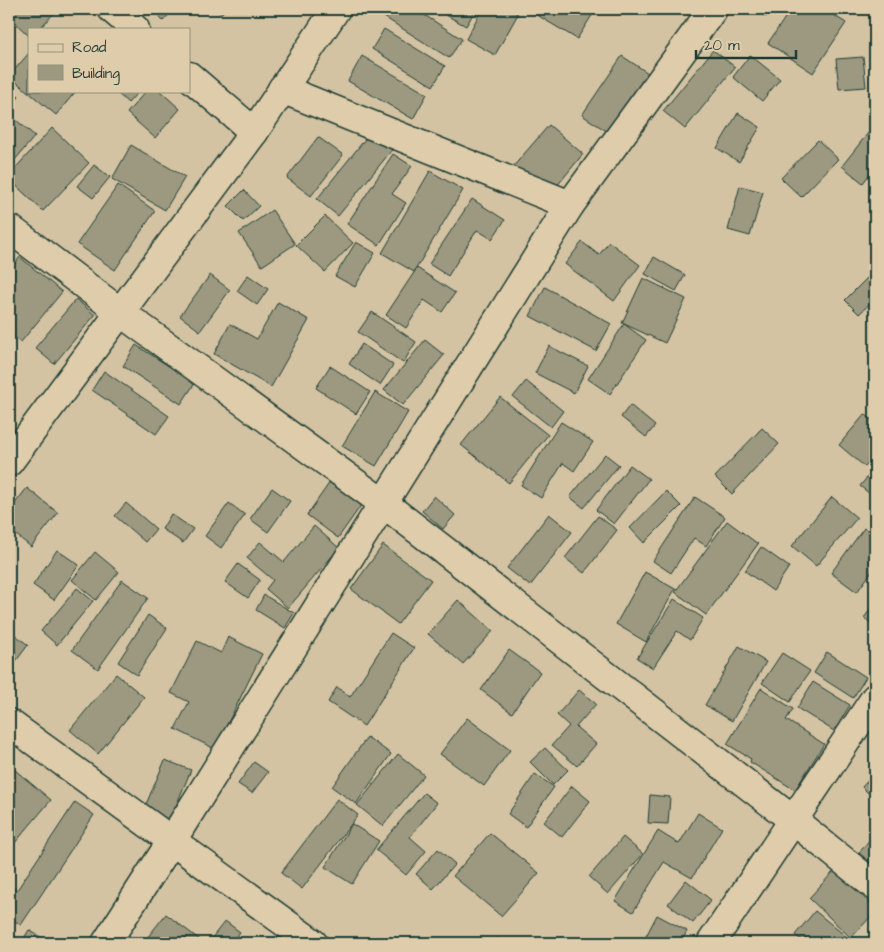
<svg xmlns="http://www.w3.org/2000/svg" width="884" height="952" font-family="'Architects Daughter',sans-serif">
<rect width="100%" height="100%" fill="#d4c3a3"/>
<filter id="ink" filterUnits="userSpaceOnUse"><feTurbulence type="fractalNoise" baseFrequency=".02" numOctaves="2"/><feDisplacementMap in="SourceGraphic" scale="10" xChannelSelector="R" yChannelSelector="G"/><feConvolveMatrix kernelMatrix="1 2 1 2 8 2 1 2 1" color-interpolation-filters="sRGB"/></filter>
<g filter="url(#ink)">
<g fill="#9c9980" stroke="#1f3d34">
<polygon points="9,9 58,9 39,29 29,29 29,36 9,17"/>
<polygon points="151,9 174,9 163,21"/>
<polygon points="215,9 225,9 221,14"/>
<polygon points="389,9 415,9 462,39 449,58 384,17"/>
<polygon points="435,9 476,9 466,26"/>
<polygon points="482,9 508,9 518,14 495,55 466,39"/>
<polygon points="527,9 596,9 577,39"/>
<polygon points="754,9 772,9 766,17"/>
<polygon points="791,9 824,9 846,23 813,73 768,43"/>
<polygon points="384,29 445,66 433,86 372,49"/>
<polygon points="713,50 735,67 685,129 663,111"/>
<polygon points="29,53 29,91 76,91 56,115 9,76"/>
<polygon points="750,55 780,79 762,101 733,77"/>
<polygon points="362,56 427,94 413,119 348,81"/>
<polygon points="622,56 648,73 608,132 582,115"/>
<polygon points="863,57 866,87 839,89 836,59"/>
<polygon points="9,88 19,97 9,108"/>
<polygon points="115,91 139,91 128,103"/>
<polygon points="146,91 160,91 180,109 155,138 127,113"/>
<polygon points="738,113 760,127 739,162 717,148"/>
<polygon points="9,114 35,136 9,167"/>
<polygon points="549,125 583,154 547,198 512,168"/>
<polygon points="52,128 89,163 43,211 9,179 9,175"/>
<polygon points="370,133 392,150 338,216 317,199"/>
<polygon points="868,133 875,138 875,167 863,183 842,166"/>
<polygon points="318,137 343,155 311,196 287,178"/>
<polygon points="818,140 838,159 801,197 781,178"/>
<polygon points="131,145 185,177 165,210 112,179"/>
<polygon points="393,154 412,166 392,194 406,203 379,245 347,224"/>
<polygon points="94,165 110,177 93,198 77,186"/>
<polygon points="430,171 463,190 414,272 382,253"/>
<polygon points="118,185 155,211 115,270 77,244"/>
<polygon points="740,186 763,192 750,236 728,230"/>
<polygon points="244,190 259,206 243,221 228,206"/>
<polygon points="472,199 505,220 492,239 477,230 448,276 429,264"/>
<polygon points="272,210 295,244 262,266 239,233"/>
<polygon points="325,216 353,243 325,272 296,245"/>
<polygon points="356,242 375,253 355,287 335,276"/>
<polygon points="582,242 599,255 609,242 640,265 614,301 565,264"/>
<polygon points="20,257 62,292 21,342 9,333 9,271"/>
<polygon points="654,257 685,275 676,291 645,274"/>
<polygon points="417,268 455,293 442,312 424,300 406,328 386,315"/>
<polygon points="210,275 230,290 200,331 180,316"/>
<polygon points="248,275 268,289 257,305 237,291"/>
<polygon points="870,275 875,281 875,299 859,314 845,300"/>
<polygon points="643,278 686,299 665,343 622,323"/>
<polygon points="545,287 611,324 596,351 530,316"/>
<polygon points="76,299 95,315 54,364 35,348"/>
<polygon points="278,302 309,320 271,387 214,354 230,324 257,339"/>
<polygon points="372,312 416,342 403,363 358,332"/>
<polygon points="624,324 646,340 610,394 588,379"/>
<polygon points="425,340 444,355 403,405 384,390"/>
<polygon points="362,344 393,365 380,385 349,364"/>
<polygon points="136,345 195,383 181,404 123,366"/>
<polygon points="549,346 588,366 574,393 535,373"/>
<polygon points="330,366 370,392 356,414 316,388"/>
<polygon points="104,371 169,416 156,434 92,390"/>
<polygon points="526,381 563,411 551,427 513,397"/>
<polygon points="375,392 408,412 376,466 342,446"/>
<polygon points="500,397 548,435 509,483 461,445"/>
<polygon points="630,405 655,426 646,437 621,417"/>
<polygon points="865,414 875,423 875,455 865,467 839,445"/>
<polygon points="561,422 593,442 574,471 563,463 541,498 521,485"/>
<polygon points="762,428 779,444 732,494 715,477"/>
<polygon points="605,454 619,465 584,508 570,497"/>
<polygon points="630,465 649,479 614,524 596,510"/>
<polygon points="875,468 875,498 860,486"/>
<polygon points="330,482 362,504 338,538 307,515"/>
<polygon points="27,488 58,513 31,547 9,529 9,511"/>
<polygon points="272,488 290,501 268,532 250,519"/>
<polygon points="666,491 681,506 644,543 630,528"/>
<polygon points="434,496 455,515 443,529 422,511"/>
<polygon points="695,497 725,517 706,546 694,538 671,573 653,561"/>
<polygon points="832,497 857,518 816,566 792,546"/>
<polygon points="126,503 156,529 145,542 115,516"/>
<polygon points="229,503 245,515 221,548 205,536"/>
<polygon points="171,514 193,529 183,543 162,529"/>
<polygon points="549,514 572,532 530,586 507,568"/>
<polygon points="598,516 617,530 584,573 565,558"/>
<polygon points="727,521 758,544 706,615 675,592"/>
<polygon points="314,526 339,548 288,608 266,589 273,580 247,558 260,542 284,562"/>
<polygon points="864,528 875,536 875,567 857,592 831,573"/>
<polygon points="383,545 431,580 398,624 351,589"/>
<polygon points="761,547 789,567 773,591 745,571"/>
<polygon points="57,550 79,565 54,600 33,585"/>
<polygon points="95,552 119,572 96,600 72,580"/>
<polygon points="238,564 260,580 248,598 225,582"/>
<polygon points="645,572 675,589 646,642 616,624"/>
<polygon points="122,580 148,598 98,669 72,650"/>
<polygon points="77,588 93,601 57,645 41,631"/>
<polygon points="264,595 294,613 285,628 256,610"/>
<polygon points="674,599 703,618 690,640 677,631 653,668 637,658"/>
<polygon points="458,600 493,631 463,664 428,634"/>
<polygon points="875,603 875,626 864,618"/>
<polygon points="148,615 167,628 137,675 118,662"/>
<polygon points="9,630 28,645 13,665 9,662"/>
<polygon points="391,633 414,648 364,726 328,702 337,687 350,697"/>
<polygon points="228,637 262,654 215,749 175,729 189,702 171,693 197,641 221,653"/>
<polygon points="739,646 766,662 732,721 705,705"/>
<polygon points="509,650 540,672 512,713 481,690"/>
<polygon points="827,652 866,677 853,698 814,673"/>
<polygon points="782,653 810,671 790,702 762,683"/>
<polygon points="116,674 144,697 98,754 70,730"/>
<polygon points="813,682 850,705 834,731 797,708"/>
<polygon points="761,688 793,709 786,720 824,744 795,790 750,762 751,759 727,744"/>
<polygon points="579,690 596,704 576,727 596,744 577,766 552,745 569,726 557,715"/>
<polygon points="467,718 510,750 484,786 440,754"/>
<polygon points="367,737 391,754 356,804 332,787"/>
<polygon points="545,748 568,770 553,785 530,762"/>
<polygon points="398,754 424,775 383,826 357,805"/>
<polygon points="165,760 191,770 170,820 144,809"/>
<polygon points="254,762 268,772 252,793 238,784"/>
<polygon points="9,765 51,800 9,850"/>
<polygon points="875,773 875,800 862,787"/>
<polygon points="535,774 554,787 526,827 508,814"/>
<polygon points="572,786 590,801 562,837 544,822"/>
<polygon points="424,793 437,803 410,837 426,851 406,875 376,850"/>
<polygon points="650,795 670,797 668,824 648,823"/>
<polygon points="337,799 358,815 302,889 281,873"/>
<polygon points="75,802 94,815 21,925 9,917 9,884 17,890"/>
<polygon points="698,813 722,828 692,878 664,862 633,912 615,901 658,831 679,844"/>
<polygon points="352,824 379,841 352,884 325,867"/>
<polygon points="490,833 539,873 501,916 453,876"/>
<polygon points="874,834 875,835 875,866 859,853"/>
<polygon points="623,837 643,854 608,894 589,877"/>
<polygon points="438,849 455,864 433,889 416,874"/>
<polygon points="835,870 875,908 875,912 851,938 809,898"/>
<polygon points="686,880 711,900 693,923 668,904"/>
<polygon points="815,911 854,943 805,943 795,935"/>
<polygon points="166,914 204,943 143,943"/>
<polygon points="657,915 687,931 681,943 646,943 643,942"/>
<polygon points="225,921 240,932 231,943 216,943 211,939"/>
<polygon points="29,930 47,941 46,943 21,943"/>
<polygon points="497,938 505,943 494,943"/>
</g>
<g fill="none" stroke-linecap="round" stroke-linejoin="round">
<g stroke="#1f3d34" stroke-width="31">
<g id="street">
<polyline points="112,9 135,29"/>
<polyline points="189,76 254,132"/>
<polyline points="282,89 570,205"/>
<polyline points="9,228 120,312 383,503 793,820 875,886"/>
<polyline points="9,462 254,132 336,9"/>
<polyline points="9,723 313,943"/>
<polyline points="106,943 171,842 570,205 713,9"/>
<polyline points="711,943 875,698"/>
</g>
</g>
<use href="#street" stroke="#dfccaa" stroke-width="28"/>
</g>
</g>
<rect width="884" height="952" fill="none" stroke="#dfccaa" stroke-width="30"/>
<rect x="15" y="15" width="854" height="922" fill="none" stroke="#1f3d34" stroke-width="2" filter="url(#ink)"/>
<rect x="28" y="28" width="162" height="65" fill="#dfccaa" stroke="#92937b"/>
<rect x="38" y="44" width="25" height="8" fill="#dfccaa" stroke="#92937b"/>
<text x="72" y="52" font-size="15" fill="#1f3d34">Road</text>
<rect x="38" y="65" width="25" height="15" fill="#9c9980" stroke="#92937b"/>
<text x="72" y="78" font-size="15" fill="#1f3d34">Building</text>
<path d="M696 50v8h100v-8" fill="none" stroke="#1f3d34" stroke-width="2.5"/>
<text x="704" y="50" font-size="15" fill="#1f3d34" stroke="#dfccaa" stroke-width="4" paint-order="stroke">20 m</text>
</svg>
